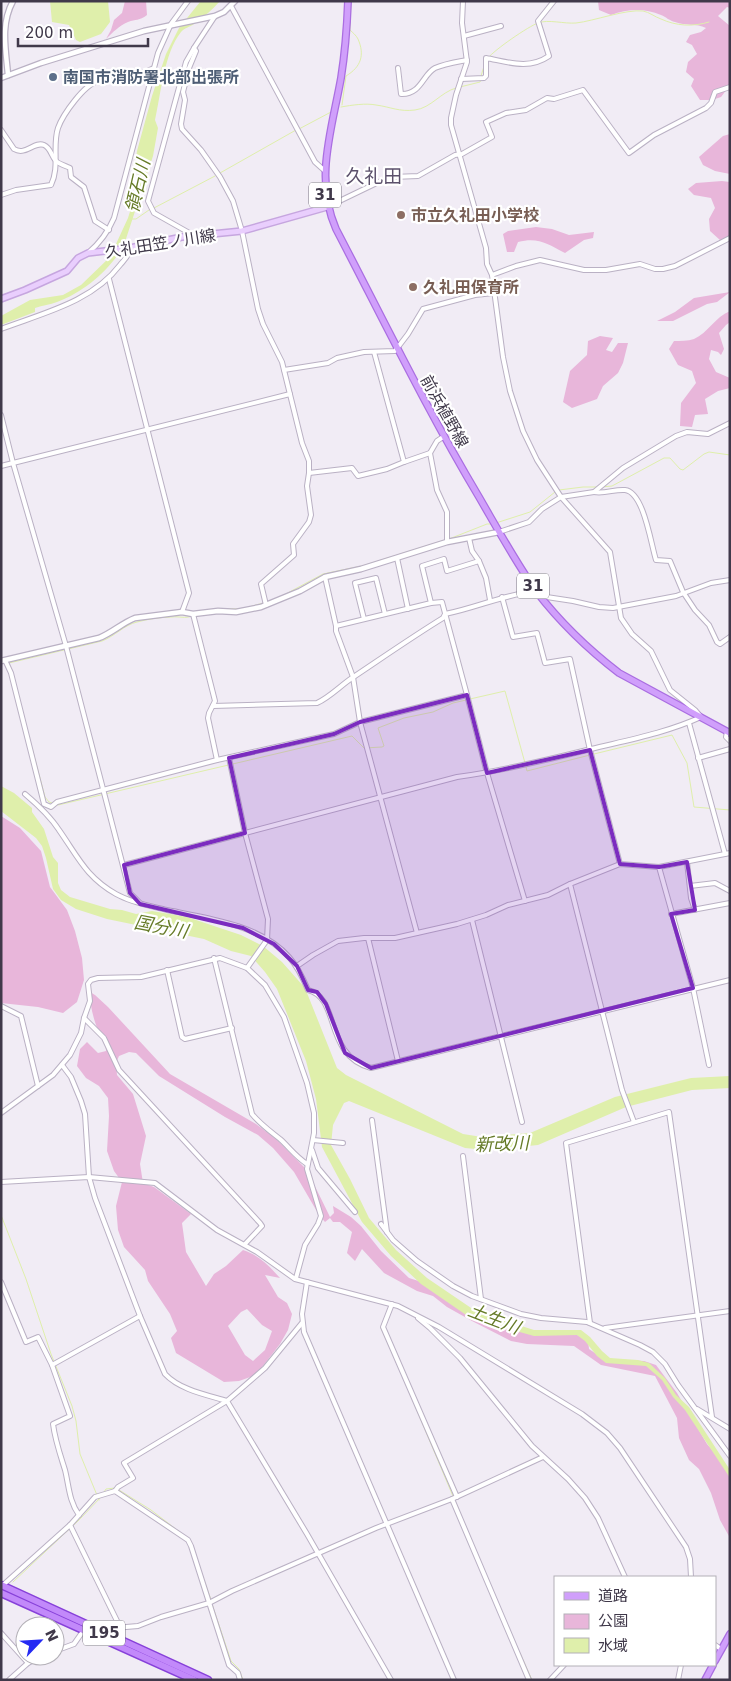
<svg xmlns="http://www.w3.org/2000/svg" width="731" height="1681" font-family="'DejaVu Sans','Noto Sans JP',sans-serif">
<rect width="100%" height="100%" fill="#f1ecf5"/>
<g fill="#e8b6da" fill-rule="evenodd">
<path d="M125,1H146L147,15C139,21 136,19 128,22C119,26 113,32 106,39L111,30L114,20L122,13Z"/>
<path d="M598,1H730V8L727,7L718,16L730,26V85L721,97L712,100H700L691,86L694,79L686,72L688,62L697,54L692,45L686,42L690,35L701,32L706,28C696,23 686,26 675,22C670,21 666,17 661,15C644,8 628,9 611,15L599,10Z"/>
<polygon points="730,134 730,174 715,171 703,165 699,157 723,136"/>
<polygon points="722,181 730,182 730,238 720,240 710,231 709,219 715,208 711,198 694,195 688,189 696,183"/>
<path d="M536,227L552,229L569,235L594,232L593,238L584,240L565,253C547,244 539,237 518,242L514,252H507L503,234L508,231Z"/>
<polygon points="730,292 717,302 707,304 673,321 657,321 675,312 694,298"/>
<path d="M730,311V322L726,325L719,333L724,349L721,355L718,352L711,350L709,359L716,372L730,378V388L718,391L705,399L708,414L695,415L692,427L680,426L681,403L696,383L692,371L678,365L669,349L674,341C680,341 688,341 694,339C708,333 715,317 730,311Z"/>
<polygon points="600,336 613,338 606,350 612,352 618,343 628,343 623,363 618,373 603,386 597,399 572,408 563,402 570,371 587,355 588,341"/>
<polygon points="1,816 20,828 41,851 50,887 67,910 75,931 82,958 84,980 77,1002 63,1013 38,1007 1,1003"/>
<path d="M90,992L95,995L108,1007L170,1074L256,1124L276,1139L307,1170L330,1217L334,1213L333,1206L351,1217L361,1226L381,1251L409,1278L428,1284L472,1315L508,1329L575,1334L588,1340L589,1349L604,1359L644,1361L656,1365L677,1393L707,1444L730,1470V1538L720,1520L711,1493L699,1469L689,1460L679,1438L677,1418L655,1376L601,1365L574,1346L527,1344L511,1341L472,1321L447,1307L433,1296L417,1291L384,1273L362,1249L355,1261L347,1253L352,1232L340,1222H333L330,1218L325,1222L319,1215L294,1172L273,1148L258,1135L225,1117L159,1076L136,1053L129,1052L119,1056L116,1063L117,1075L133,1094L146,1136L140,1164L143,1183L154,1187L191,1214L182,1223L186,1252L206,1286L214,1274L226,1266L243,1250C259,1255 269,1266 280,1278L265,1275L278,1297L287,1303L292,1314L288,1330L280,1344L256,1375L239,1381L224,1382L176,1353L171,1338L177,1331L170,1314L148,1281L145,1270L124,1247L118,1230L116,1206L122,1182L114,1171L107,1151L109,1116L108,1098L99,1086L86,1078L77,1066L80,1049L87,1042L98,1053L106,1051C106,1040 100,1035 96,1025C92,1013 90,1004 90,992ZM247,1309L262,1325L272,1331L265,1350L253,1361L245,1355L228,1326L241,1312Z"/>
</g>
<g fill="#dfefab">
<polygon points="50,1 108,1 110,22 101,34 80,42 76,40 69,25 52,22"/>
<path d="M203,1H220C212,10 204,17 194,24C190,27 184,28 181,32C164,53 161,94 155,120L158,128L153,156L124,245C110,270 84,292 57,302C50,305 43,305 35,308V312L1,325V316L30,300L63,295L81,285L110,257L128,218L133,202L137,183L138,172L135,165L137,151L152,96L166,54L179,28L200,2Z"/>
<polygon points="1,786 14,793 32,808 32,812 44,829 53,857 58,863 58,883 61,890 70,897 110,909 122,910 136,914 152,911 187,917 241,935 263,946 282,962 305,988 337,1068 346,1075 463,1134 482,1137 530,1133 615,1097 691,1078 730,1076 730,1088 692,1090 626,1107 538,1145 486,1150 465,1148 349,1101 344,1103 333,1125 331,1145 350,1179 369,1218 396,1250 427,1278 477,1312 534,1330 581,1330 590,1337 602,1351 610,1358 638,1360 649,1363 665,1378 676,1395 689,1407 730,1470 730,1478 685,1410 673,1397 662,1380 646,1366 606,1363 597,1356 585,1341 577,1335 534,1336 472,1319 421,1284 391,1256 362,1222 322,1147 316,1099 306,1061 277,989 265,972 251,956 231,951 204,939 107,919 76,909 61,900 53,889 46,858 42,846 36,838 1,811"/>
</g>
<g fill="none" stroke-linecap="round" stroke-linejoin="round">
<g stroke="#dfefab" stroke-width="1">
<path d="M488,58C494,50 529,26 538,23C548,19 564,24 576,23C594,21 626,9 643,11C649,12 655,17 661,19C676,26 693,27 709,22"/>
<polyline points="481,76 485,63"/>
<polyline points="460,87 480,82 481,80"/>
<path d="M342,105L346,76C361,67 365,55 358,39C356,35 353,33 350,30L351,1"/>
<path d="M341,107C352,105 366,103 376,105C391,107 399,112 415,110C431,108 441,92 456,88"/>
<polyline points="299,129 331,112"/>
<polyline points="220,173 296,130"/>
<polyline points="154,208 215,176"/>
<polyline points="132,219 136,219 149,210"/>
<polyline points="601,487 612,486 664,458 670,458 680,469 683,470 704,454 709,452 730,455"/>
<polyline points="559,490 583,487 597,487"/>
<polyline points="496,523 530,512 555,492"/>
<polyline points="449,539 487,524 492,524"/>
<polyline points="284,595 323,574 362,566 445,540"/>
<polyline points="249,607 274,600"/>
<polyline points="227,609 240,609"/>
<polyline points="204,611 218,609"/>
<path d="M9,663L102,641C115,636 124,625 137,622C148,619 161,617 172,617C179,616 185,619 192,616"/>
<polyline points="470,699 505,691 525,763"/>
<polyline points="32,748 45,797 49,802 52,803"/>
<polyline points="594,754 672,735 687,763 694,807 730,810"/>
<polyline points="526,767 527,771 590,755"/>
<polyline points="56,804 58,805 352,736 364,748 382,747 384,746 378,728 404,718 433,712 453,703 466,700"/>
<polyline points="1,1215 26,1279 51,1354 72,1406 76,1421 80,1454 99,1500"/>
<polyline points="381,1328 397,1364"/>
<polyline points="405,1382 500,1608"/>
<polyline points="119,1490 151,1510 181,1533"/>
<polyline points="104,1492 106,1489 115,1488"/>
<polyline points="201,1571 211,1600"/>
<polyline points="13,1582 79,1520 102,1496"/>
<polyline points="212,1604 231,1661 239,1669 243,1680"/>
<polyline points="520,1653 532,1680"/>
</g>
<g stroke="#bab1c4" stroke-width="6">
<g id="minor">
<polyline points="231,6 315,162 325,171"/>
<polyline points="215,16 194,48 196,51 189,68 183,92 185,100 181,124 182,129 201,150 220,177 233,201 242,231 258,309 263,324 282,362 302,443 309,461 309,473 307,486 311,515 309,522 293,544 294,555 261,584 266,605"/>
<polyline points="464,36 501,26"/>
<path d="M398,68L401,94C421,95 423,74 435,68C444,64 457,62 467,60"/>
<path d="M461,79L484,78L486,76V58C508,62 529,70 549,56L538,21L554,1"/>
<path d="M1,130L14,149C26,156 34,141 44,145C51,148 51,156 56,161C59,164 66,166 70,168L71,177L84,187L95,221L109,230"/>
<path d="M1,195L16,190L51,185C60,167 52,146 58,128C63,114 84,85 98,81C104,79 111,81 117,80C130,79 142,73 154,68"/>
<polyline points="327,207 383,180 393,177 418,176 455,155 462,154 492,137 486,122 506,113 526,110 547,98 554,99 583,90 629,153 654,135 706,108 711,103 715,92 730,87"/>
<polyline points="193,235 154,213 148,201 186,62 194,48"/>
<path d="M88,253C100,243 108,232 114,218L158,53L171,24L188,1"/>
<polyline points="492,275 516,266 540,260 584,270 606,270 640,264 655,269 663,269 675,266 730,238"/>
<polyline points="109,279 189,593 182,612"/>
<path d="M1,329C43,313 92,302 120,265C124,260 130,255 130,248"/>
<polyline points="284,370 328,363 337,358 364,352 395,351 408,334 423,309 475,295 494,293"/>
<polyline points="1,415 13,463 66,646 130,893 139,902"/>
<polyline points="430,453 437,490 447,512 447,542"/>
<polyline points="404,462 430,453 437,441 443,437"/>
<polyline points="1,466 290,394"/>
<polyline points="309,473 352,468 358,476 387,469 404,462 374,352"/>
<path d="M594,492C605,494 615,489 625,490C644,492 651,545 656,560L670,561L683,592L695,610L709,625L717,642L720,644L730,637"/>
<polyline points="499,532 529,522 542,509 561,497 594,492 623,468 676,436 687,432 708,434 730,423"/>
<polyline points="397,558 408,609"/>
<polyline points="479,561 486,578 490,600"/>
<polyline points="325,577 336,626 336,631 353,677 360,722 417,933"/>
<polyline points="540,596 573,601 599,607 613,608 676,596 711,583 730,580"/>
<polyline points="502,597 513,637 537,633 545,663 570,659 590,750 620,864"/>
<polyline points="431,603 422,566 444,559 447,571 479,561 472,551 469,538"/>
<polyline points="193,614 215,701 209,713 208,718 217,760"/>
<polyline points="364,619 355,583 376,578 385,614"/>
<polyline points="5,660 11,673 44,804 51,807 57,802 217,760 334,734 360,722 467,695 442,602 431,603 336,626"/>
<polyline points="467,695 487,773 525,901"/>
<path d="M213,706L317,703C330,697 340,686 352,678C382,658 412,637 443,618L445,614C476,608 505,594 537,591"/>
<polyline points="689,723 725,854"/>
<polyline points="727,731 726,737 730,741"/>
<polyline points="229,758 245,833 268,919 267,940 247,968"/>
<polyline points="698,758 730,749"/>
<path d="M25,794C38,805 50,816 59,830C78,857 86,877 116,894C132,903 151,906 167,910C208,918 261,925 289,957C298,967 303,978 308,990C341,998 323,1055 371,1068L730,980"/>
<polyline points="687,862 691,898 695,910"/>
<path d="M124,865L457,777C502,771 547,760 591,749C628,740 666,733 701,717L695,710L670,690L651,651L632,634L621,618L610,552L561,497L537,460L523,431L510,391L503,357L492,275L487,264L486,248L451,125V118L456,95L467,62L462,23L463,1"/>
<polyline points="659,867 730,853"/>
<polyline points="690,886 715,883 730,891"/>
<polyline points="671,914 730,903"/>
<polyline points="472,920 522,1122"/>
<polyline points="368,938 398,1061"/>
<path d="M214,958L252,1114C260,1124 270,1131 280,1139C290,1148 295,1156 307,1164"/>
<polyline points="297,966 313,955 338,941 364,938 395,938 457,924 486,915 508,905 548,895 570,884"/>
<polyline points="167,970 182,1037 185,1039 232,1028"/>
<polyline points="1,1006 21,1016 38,1086"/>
<polyline points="84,1018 104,1038 119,1070 260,1223 262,1226 245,1244"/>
<path d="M62,1065L71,1077L81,1101L85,1114L89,1177L95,1198L140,1316L165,1374C180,1390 207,1395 227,1401L307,1534L391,1680"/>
<polyline points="1,1113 53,1075 70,1055 81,1033 84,1018 90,1001 88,984 91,980 98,978 141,977 220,958 247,968 265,985 284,1017 307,1083 314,1113 314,1133 307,1169 321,1216 318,1224 305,1245 296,1278"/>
<polyline points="372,1120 387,1232"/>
<polyline points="634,1122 622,1090 570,884 620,864 659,867 693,988 709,1065"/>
<polyline points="313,1140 343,1143"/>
<polyline points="312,1150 318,1168 355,1212"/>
<polyline points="463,1156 481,1299"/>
<polyline points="1,1182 89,1177 155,1183 217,1230 257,1252 295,1279 398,1306 439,1327 582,1414 607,1433 620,1448 686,1547 690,1559 691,1577"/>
<polyline points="381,1224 393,1240 417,1261 453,1286 472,1296 521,1314 541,1318 587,1322 640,1345 653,1352 665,1364 678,1385 730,1456"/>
<path d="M1,1282L26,1342L38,1337L52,1365L70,1416L53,1424C55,1440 60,1454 65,1470C69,1486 69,1501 79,1515"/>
<polyline points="307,1282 302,1314 304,1332 454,1680"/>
<polyline points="392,1304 383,1327 457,1497"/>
<polyline points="418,1318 430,1328 460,1358 532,1446 568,1479 585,1498 598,1518 625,1577"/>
<polyline points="590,1323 566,1143 669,1112 712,1417"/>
<polyline points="605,1328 730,1311"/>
<polyline points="52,1365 140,1316"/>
<polyline points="697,1409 730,1429"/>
<polyline points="115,1491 118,1487 133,1478 124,1463 227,1401 265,1368 302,1323"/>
<polyline points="452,1499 529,1680"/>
<polyline points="70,1525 120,1627"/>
<polyline points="2,1586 70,1525 95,1497 115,1491 188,1540 191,1546 229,1665 238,1673 240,1680"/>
<polyline points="92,1628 100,1623 114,1628 138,1626 161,1617 209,1603 232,1591 376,1528 452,1499 543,1457"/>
<polyline points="1,1633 28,1663"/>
<polyline points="715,1645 721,1649"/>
<polyline points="55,1651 74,1644 81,1634 86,1631"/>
<polyline points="9,1680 28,1663 41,1656"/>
<polyline points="550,1680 564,1665"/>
<polyline points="678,1680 681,1665"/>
</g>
</g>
<g stroke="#bab1c4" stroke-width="7">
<g id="tertiary">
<path d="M8,75C6,50 0,25 13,1"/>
<polyline points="1,78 41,63 144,31 215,16 224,12 235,1"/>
<path d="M1,661L99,638C112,633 122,623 135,618L182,612L193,614L218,611L236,612L261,607L300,591L325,577L361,569L447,542L499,532"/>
</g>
</g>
<g stroke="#c6a6df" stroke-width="8">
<polyline id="secondary" points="1,299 25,290 67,271 78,258 88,253 130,248 182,237 242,231 327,207"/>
</g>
<g stroke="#aa6ee1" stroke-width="8">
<g id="primary">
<path d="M348,1C347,27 345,53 341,78C332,129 314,179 336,229C383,319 427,410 479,497C497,528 515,561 536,591C559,621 589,650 619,673L730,733"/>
<polyline points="715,1661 730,1634"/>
<polyline points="705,1680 713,1665"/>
</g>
</g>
<g stroke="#8741d9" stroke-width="9">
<g id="trunk">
<polyline points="1,1585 208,1680"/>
<polyline points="1,1593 194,1680"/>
</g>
</g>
<use href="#minor" stroke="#fff" stroke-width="4"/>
<use href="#tertiary" stroke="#fff" stroke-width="4.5"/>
<use href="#secondary" stroke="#e9cefd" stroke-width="5"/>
<use href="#primary" stroke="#d09ffb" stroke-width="5.5"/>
<use href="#trunk" stroke="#c289fa" stroke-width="6"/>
</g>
<path fill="#7b2cbf" fill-opacity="0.2" stroke="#7b2cbf" stroke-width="4" stroke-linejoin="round" d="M467,695L487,773L590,750L620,864L659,867L687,862L695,910L671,914L693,988L371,1068L345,1053L326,1004L317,992L308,990L297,966L274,944L243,928L140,904L130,893L124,865L245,833L229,758L334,734L360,722Z"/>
<circle fill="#5c6f8a" stroke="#fff" stroke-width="2" cx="53" cy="77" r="5"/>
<g fill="#8d6e63" stroke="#fff" stroke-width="2">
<circle cx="401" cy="215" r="5"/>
<circle cx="413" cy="287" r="5"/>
</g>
<g text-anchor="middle" stroke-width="4.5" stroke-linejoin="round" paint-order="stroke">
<g fill="#fff" stroke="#797480" stroke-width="1">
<rect x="309" y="182.5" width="32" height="25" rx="4"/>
<rect x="517" y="573.5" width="32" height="25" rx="4"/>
<rect x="83" y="1620.5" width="42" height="25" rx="4"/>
</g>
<g font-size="15" font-weight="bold" fill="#40394a">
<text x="325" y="200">31</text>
<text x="533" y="591">31</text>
<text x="104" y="1638">195</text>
</g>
<g font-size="16" font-weight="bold" fill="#4e5e75" stroke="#fff" text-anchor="start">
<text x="63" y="83">南国市消防署北部出張所</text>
</g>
<g font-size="16" font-weight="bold" fill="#785e54" stroke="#fff" text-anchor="start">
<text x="411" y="221">市立久礼田小学校</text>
<text x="423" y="293">久礼田保育所</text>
</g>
<g font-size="16" fill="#40394a" stroke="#fff">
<text transform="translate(160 243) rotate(-9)" y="6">久礼田笠ノ川線</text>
<text transform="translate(445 411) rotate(61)" y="6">前浜植野線</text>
</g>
<g font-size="18" font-style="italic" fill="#667b28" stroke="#fff">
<text transform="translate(138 186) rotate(-77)" y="6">領石川</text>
<text transform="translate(161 927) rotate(11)" y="6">国分川</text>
<text transform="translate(502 1144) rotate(-2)" y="6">新改川</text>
<text transform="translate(494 1319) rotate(21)" y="6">土生川</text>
</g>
<g font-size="19" fill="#5c516c" stroke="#fff">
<text x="374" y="183">久礼田</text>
</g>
</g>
<rect width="731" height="1681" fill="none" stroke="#40394a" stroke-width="5"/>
<rect x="554" y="1576" width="162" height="90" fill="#ffffff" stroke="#b3b0b7"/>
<rect x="564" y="1592" width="25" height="8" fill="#d09ffb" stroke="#b3b0b7"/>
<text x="598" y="1601" font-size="15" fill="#40394a">道路</text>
<rect x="564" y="1614" width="25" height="15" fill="#e8b6da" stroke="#b3b0b7"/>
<text x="598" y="1626" font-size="15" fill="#40394a">公園</text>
<rect x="564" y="1638" width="25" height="15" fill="#dfefab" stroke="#b3b0b7"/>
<text x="598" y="1651" font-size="15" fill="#40394a">水域</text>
<g transform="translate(40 1641) rotate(65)"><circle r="24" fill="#ffffff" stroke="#b3b0b7"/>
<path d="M0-4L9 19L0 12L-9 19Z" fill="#252af3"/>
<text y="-8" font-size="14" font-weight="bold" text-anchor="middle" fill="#40394a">N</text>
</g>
<path d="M18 38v8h130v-8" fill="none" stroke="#40394a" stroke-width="2.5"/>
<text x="25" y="38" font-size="15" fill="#40394a" stroke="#ffffff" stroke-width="4" paint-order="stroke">200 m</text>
</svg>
